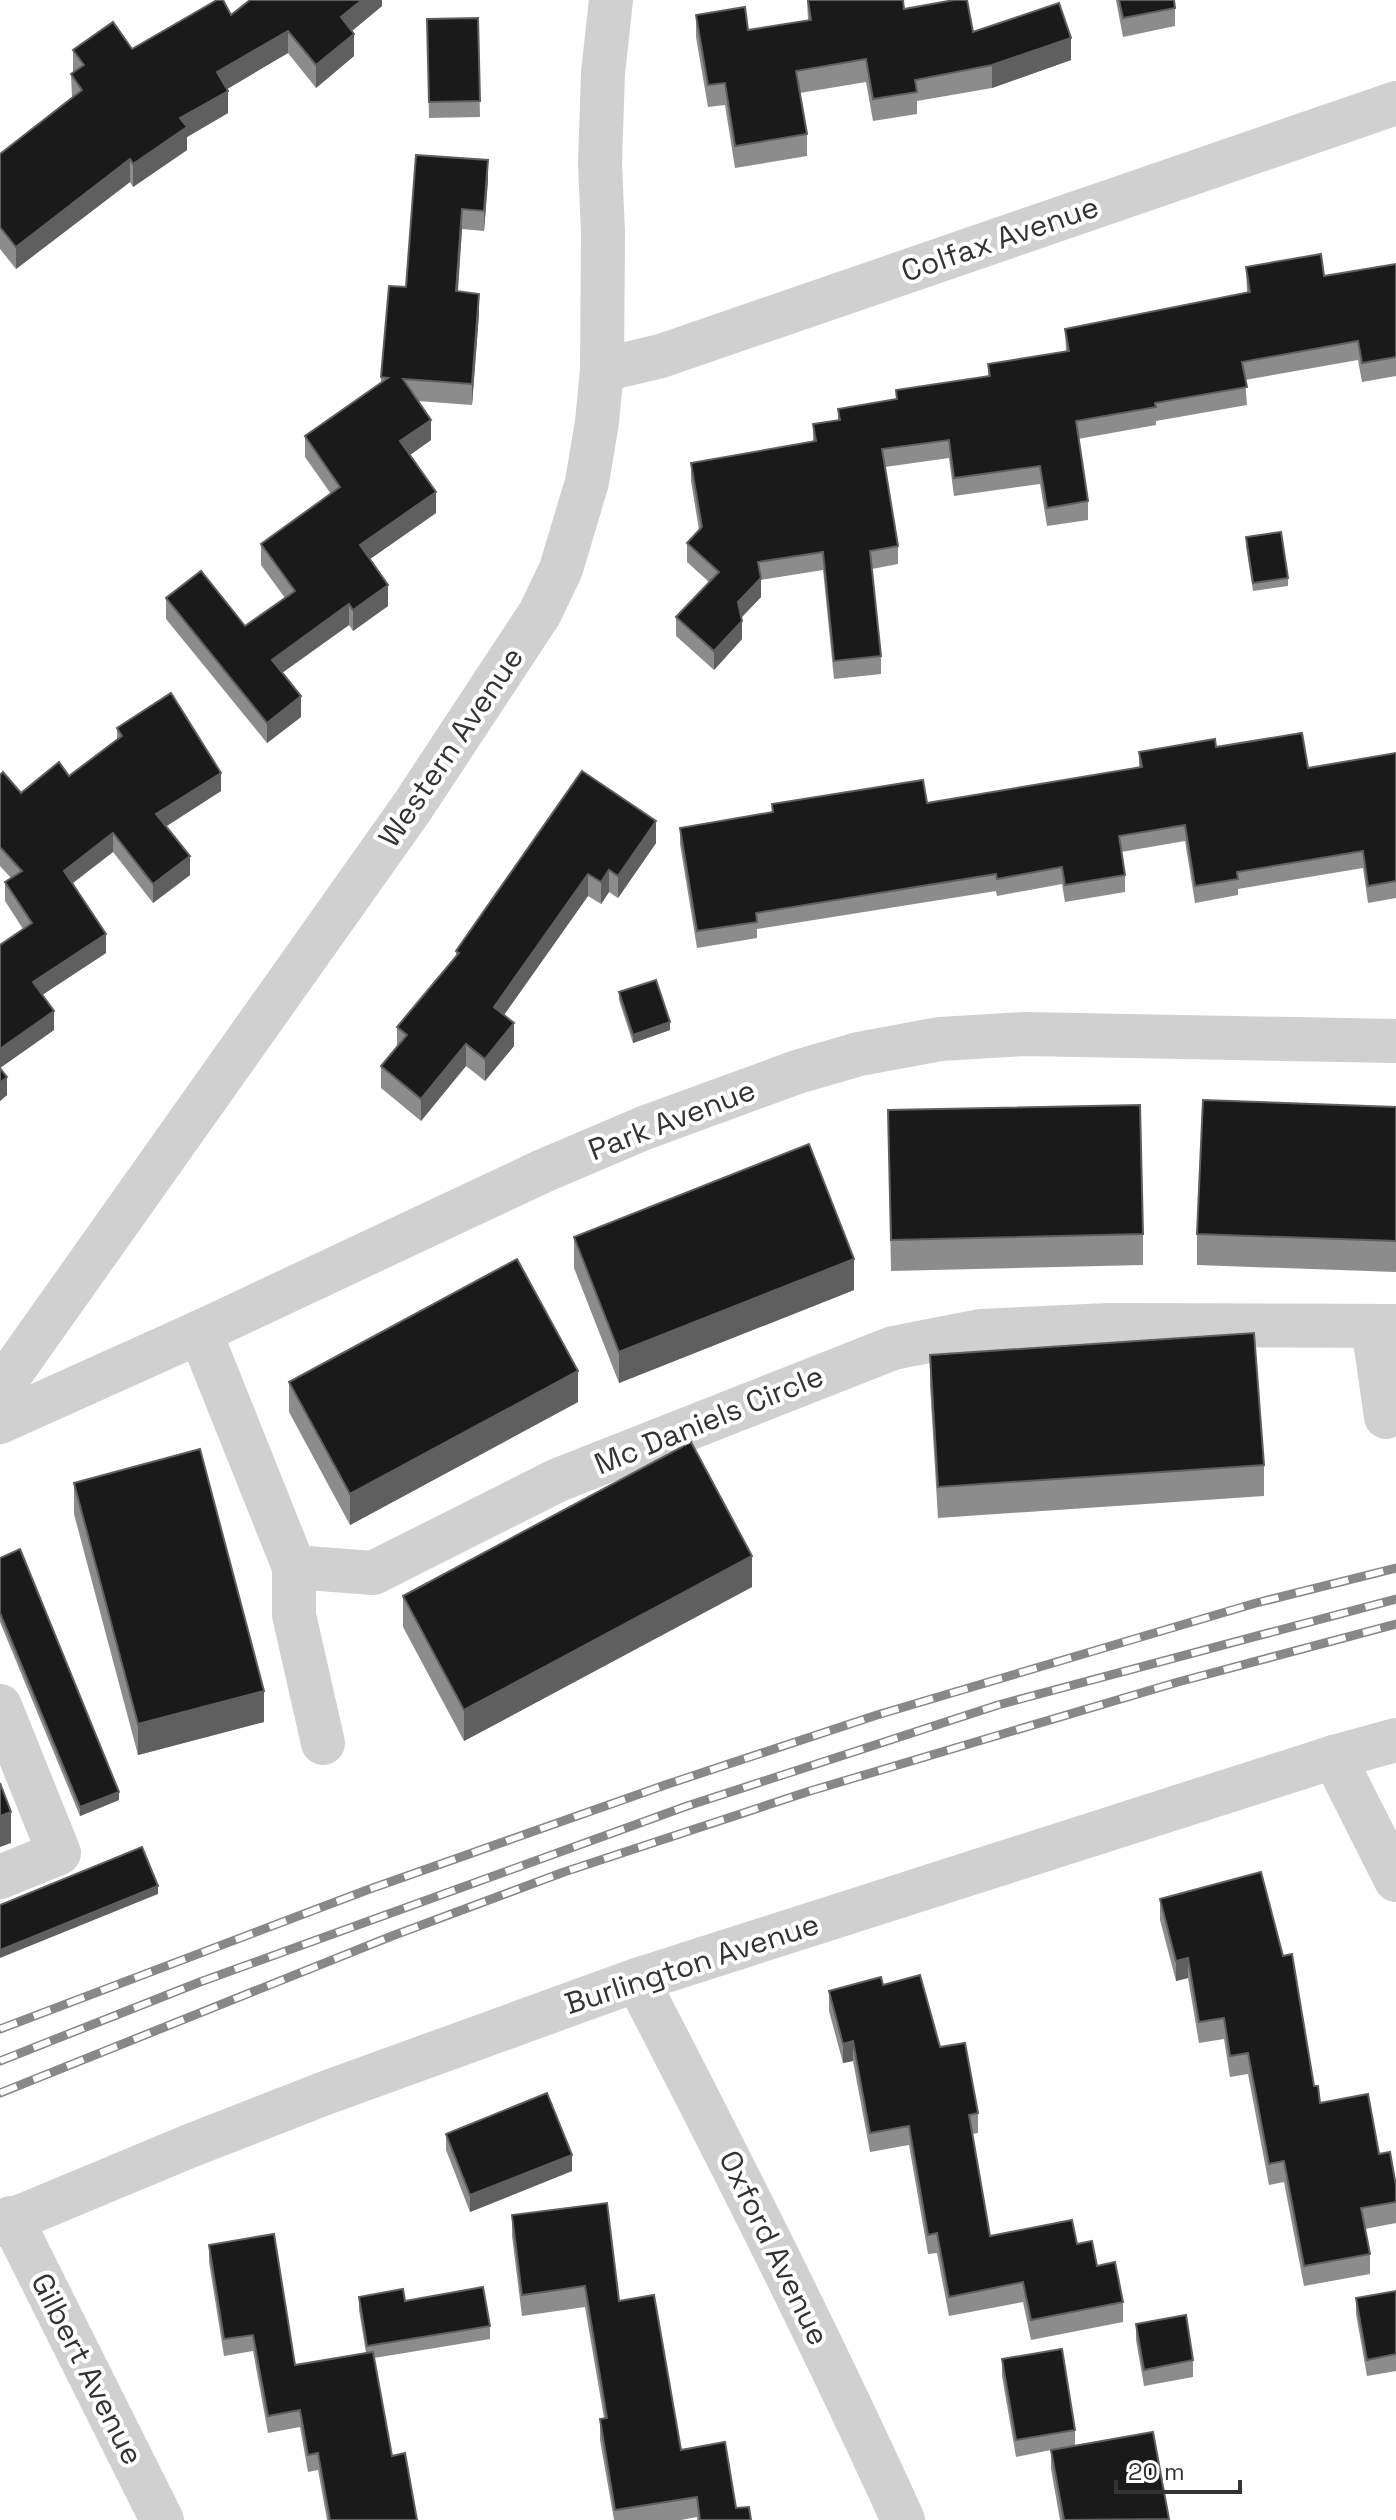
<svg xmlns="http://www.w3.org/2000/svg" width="1396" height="2520" font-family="'Space Grotesk',sans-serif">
<rect width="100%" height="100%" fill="#fff"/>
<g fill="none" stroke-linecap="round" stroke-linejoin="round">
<g stroke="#d0d0d0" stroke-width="44">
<polyline points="602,370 661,356 1396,103"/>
<polyline points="1373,1326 1386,1417"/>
<polyline points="200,1332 294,1567 373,1573 558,1480 893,1348 980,1331 1108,1325 1396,1326"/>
<polyline points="0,1389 413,806 540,613 561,569 587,482 597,422 602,370 603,232 600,163 603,73 611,0"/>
<polyline points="0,1422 200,1332 543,1171 644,1128 797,1072 859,1054 940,1039 1025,1034 1396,1041"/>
<polyline points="294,1567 294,1615 323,1743"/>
<polyline points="0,1706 59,1853 0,1877"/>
<polyline points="1334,1757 1396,1880"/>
<path d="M637,1980C729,2158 820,2337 903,2520"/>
<polyline points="11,2218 162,2520"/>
<polyline points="0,2225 192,2145 328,2092 637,1980 1334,1757 1396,1740"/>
</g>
<g stroke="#888" stroke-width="9">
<g id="rail">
<polyline points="0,2029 367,1890 665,1785 877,1715 1256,1603 1396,1568"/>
<polyline points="0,2061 200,1982 687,1806 998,1705 1396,1599"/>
<polyline points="0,2093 392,1936 564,1872 810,1791 1178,1682 1396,1624"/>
</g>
</g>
<use href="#rail" stroke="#fff" stroke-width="6" stroke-dasharray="18" stroke-linecap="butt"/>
</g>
<g fill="#8c8c8c">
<polygon points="382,0 382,6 352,31 354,56 316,88 288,53 227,89 228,113 187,137 187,150 133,187 130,182 16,269 0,249 0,154 72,98 71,74 73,72 73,50 132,49 231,15"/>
<polygon points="807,0 903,0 904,9 973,32 1071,60 992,88 917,101 917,114 873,121 866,82 800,93 807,134 807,156 735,168 725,105 708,107 696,37 696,15 748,30 808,20"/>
<polygon points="1116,0 1174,0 1175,8 1175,26 1123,37"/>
<polygon points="478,18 480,117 429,118 427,19"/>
<polygon points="416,155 488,180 484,231 462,229 458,292 479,314 472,405 418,401 431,440 410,455 436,513 370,559 388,606 353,631 349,625 282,673 301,717 267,743 166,619 166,598 245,626 285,598 261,565 261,544 331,494 305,457 305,436 381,382 381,377 406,287"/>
<polygon points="1396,264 1396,376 1362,382 1358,360 1245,380 1247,405 1156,421 1156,425 1078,439 1088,501 1088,520 1047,526 1040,484 954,496 949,458 885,467 898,546 898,564 872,569 881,656 881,674 834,679 823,570 761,580 761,597 741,618 742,639 714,670 676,636 676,617 709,582 687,562 687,543 699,530 691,481 691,463 813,441 813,424 838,420 838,409 896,400 896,390 988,377 988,364 1066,351 1065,329 1247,293 1246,267 1324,276"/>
<polygon points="1246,537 1288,578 1288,586 1253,591 1246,546"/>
<polygon points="117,728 221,791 166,826 190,875 153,903 113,852 72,883 106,953 42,995 54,1030 0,1068 7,1095 0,1101 0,945 23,929 5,901 5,882 11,878 0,866 0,775 21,793 69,776 117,739"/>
<polygon points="1216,747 1308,768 1396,753 1396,898 1368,903 1363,868 1238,889 1238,895 1195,903 1185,841 1121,852 1125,875 1125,892 1065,902 1062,884 997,896 996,891 757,929 757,938 697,948 680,844 680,828 772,812 772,804 927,803 1139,767 1139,752"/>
<polygon points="582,771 656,843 618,898 609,892 601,904 588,896 504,1015 514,1046 485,1081 466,1066 421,1121 381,1088 381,1066 397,1046 397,1027 456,956 456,951"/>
<polygon points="619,992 670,1030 633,1043 619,1000"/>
<polygon points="1396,1107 1396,1272 1197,1265 1197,1234"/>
<polygon points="888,1110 1143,1234 1143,1265 891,1271"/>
<polygon points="574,1237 854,1290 619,1383 574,1268"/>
<polygon points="930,1355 1264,1465 1264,1496 938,1518 930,1386"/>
<polygon points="289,1382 578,1402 350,1525 289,1412"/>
<polygon points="74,1483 264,1722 138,1755 74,1514"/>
<polygon points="0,1558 119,1800 80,1816 0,1622"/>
<polygon points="752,1587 464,1741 403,1627 403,1596"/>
<polygon points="1160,1899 1314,2086 1320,2103 1379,2154 1396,2186 1396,2223 1365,2229 1370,2254 1370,2274 1304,2286 1284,2182 1269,2185 1248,2074 1230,2077 1224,2039 1199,2043 1188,1978 1176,1981 1160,1920"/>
<polygon points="883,1985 940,2047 978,2113 978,2133 972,2134 990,2236 1077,2244 1097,2266 1123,2302 1123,2322 1031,2340 1023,2302 949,2316 937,2253 928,2254 909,2145 870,2152 853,2061 843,2063 829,2011 829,1991"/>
<polygon points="446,2134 572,2171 470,2212 446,2150"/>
<polygon points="512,2215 619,2301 681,2450 736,2508 751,2520 697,2520 697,2517 681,2520 614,2520 600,2440 600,2419 604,2418 585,2307 522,2316 512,2236"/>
<polygon points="209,2245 295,2365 366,2353 359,2310 359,2297 405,2301 490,2326 490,2339 374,2358 392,2456 417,2520 327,2520 318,2470 308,2472 300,2427 268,2433 253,2351 224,2356 209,2262"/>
<polygon points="1396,2291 1396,2371 1367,2376 1356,2314 1356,2298"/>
<polygon points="1136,2324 1193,2360 1193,2377 1144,2386 1136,2340"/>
<polygon points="1002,2359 1075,2430 1075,2445 1153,2432 1169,2520 1060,2520 1051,2469 1051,2450 1016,2457 1002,2376"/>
</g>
<g fill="#5f5f5f">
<polygon points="362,0 382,0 382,6 341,40 341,17"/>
<polygon points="288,31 288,53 217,95 217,72"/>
<polygon points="354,34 354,56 316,88 316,65"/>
<polygon points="1071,38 1071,60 992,88 992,65"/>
<polygon points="228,91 228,113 187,137 187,150 133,187 133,164 180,118"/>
<polygon points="130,159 130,182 16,269 16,247"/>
<polygon points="488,160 488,180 484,231 484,211"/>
<polygon points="462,209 462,229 456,312 456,291"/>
<polygon points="479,294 479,314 472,405 472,384"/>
<polygon points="431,420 431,440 400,462 400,441"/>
<polygon points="436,492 436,513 360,566 360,545"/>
<polygon points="761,578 761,597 738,621 738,602"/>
<polygon points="388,585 388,606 353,631 353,610"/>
<polygon points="349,604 349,625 272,680 272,660"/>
<polygon points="742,621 742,639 714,670 714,651"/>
<polygon points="301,696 301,717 267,743 267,723"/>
<polygon points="221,773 221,791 156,833 156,814"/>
<polygon points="656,821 656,843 618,898 618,876"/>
<polygon points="113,833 113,852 64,890 64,871"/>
<polygon points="190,856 190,875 153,903 153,884"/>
<polygon points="609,870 609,892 601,904 601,882"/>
<polygon points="588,874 588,896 494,1029 494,1007"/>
<polygon points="106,934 106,953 33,1001 33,982"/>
<polygon points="54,1011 54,1030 0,1068 0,1049"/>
<polygon points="670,1022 670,1030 633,1043 633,1035"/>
<polygon points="514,1023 514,1046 485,1081 485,1059"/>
<polygon points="466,1044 466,1066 421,1121 421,1099"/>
<polygon points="7,1077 7,1095 0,1101 0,1083"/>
<polygon points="854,1259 854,1290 619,1383 619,1352"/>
<polygon points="578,1371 578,1402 350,1525 350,1494"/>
<polygon points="752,1556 752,1587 464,1741 464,1710"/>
<polygon points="264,1691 264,1722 138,1755 138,1724"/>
<polygon points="119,1792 119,1800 80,1816 80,1807"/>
<polygon points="11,1812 11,1843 0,1847 0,1816"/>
<polygon points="158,1886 158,1894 0,1958 0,1950"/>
<polygon points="1188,1958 1188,1978 1176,1981 1176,1961"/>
<polygon points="853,2041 853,2061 843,2063 843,2044"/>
<polygon points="572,2155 572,2171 470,2212 470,2195"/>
</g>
<g fill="#1a1a1a" stroke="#5f5f5f" stroke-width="2">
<polygon points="217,0 223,0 231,15 250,0 362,0 341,17 354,34 316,65 288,31 217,72 228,91 180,118 187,127 133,164 130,159 16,247 0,227 0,154 82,90 71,74 84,65 73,50 113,22 132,49"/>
<polygon points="808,0 903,0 904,9 954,0 967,0 973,32 1059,3 1071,38 992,65 915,80 917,92 873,99 866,59 796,71 807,134 735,146 725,83 708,85 696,15 745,7 748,30 811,20"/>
<polygon points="1119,0 1174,0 1175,8 1123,18"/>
<polygon points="478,18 480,101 429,102 427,19"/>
<polygon points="416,155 488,160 484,211 462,209 456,291 479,294 472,384 403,379 431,420 400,441 436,492 360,545 388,585 353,610 349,604 272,660 301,696 267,723 166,598 201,571 245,626 295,591 261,544 340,487 305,436 388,378 381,377 389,286 406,287"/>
<polygon points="1321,254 1324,276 1396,264 1396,357 1362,363 1358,341 1242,362 1247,387 1155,403 1156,407 1076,421 1088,501 1047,508 1040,466 954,478 949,440 882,449 898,546 870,551 881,656 834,661 823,552 758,562 761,578 738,602 742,621 714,651 676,617 719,572 687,543 702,527 691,463 816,441 813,424 840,420 838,409 897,399 896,390 990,376 988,364 1069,351 1065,329 1250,292 1246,267"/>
<polygon points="1281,532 1288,578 1253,583 1246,537"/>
<polygon points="171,693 221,773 156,814 190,856 153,884 113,833 64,871 106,934 33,982 54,1011 0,1049 0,945 32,923 5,882 22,871 0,847 0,775 3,772 21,793 59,762 69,776 122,736 117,728"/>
<polygon points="1302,733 1308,768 1396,753 1396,881 1368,886 1363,851 1237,872 1238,879 1195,886 1185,825 1119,836 1125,875 1065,885 1062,867 997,879 996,874 756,913 757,922 697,931 680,828 773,812 772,804 923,780 927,803 1142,767 1139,752 1215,739 1216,747"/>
<polygon points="582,771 656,821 618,876 609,870 601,882 588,874 494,1007 514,1023 485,1059 466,1044 421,1099 381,1066 407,1035 397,1027 459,953 456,951"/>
<polygon points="656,980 670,1022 633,1035 619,992"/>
<polygon points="0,1068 7,1077 0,1083"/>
<polygon points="1203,1100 1396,1107 1396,1241 1197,1234"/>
<polygon points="1140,1105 1143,1234 891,1240 888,1110"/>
<polygon points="809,1144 854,1259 619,1352 574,1237"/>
<polygon points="517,1259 578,1371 350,1494 289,1382"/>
<polygon points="1254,1333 1264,1465 938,1487 930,1355"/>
<polygon points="691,1442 752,1556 464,1710 403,1596"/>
<polygon points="200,1449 264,1691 138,1724 74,1483"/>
<polygon points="20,1549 119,1792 80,1807 0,1613 0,1558"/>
<polygon points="0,1783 11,1812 0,1816"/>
<polygon points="142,1847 158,1886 0,1950 0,1905"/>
<polygon points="1261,1872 1283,1956 1292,1954 1314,2086 1318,2086 1320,2103 1368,2094 1379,2154 1390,2152 1396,2186 1396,2202 1361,2208 1370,2254 1304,2266 1284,2161 1269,2164 1248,2053 1230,2056 1224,2018 1199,2022 1188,1958 1176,1961 1160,1899"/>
<polygon points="920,1975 940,2047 965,2043 978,2113 969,2115 990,2236 1072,2220 1077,2244 1092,2241 1097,2266 1115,2262 1123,2302 1031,2320 1023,2282 949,2297 937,2233 928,2235 909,2126 870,2133 853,2041 843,2044 829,1991 881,1977 883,1985"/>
<polygon points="547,2093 572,2155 470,2195 446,2134"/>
<polygon points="607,2203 619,2301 654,2295 681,2450 725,2442 736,2508 749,2507 751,2520 700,2520 697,2497 615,2510 600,2419 607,2418 585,2286 522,2295 512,2215"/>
<polygon points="274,2234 295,2365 373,2352 392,2456 405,2453 417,2520 330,2520 318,2453 308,2455 300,2410 268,2416 253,2335 224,2339 209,2245"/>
<polygon points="483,2287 490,2326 367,2346 359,2297 403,2289 405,2301"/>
<polygon points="1396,2291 1396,2354 1367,2360 1356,2298"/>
<polygon points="1186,2315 1193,2360 1144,2370 1136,2324"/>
<polygon points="1062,2349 1075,2430 1016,2440 1002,2359"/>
<polygon points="1153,2432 1169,2519 1064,2520 1051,2450"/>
</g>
<g text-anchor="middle" stroke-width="8" stroke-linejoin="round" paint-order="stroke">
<g font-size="30" fill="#333" stroke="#fff">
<text transform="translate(1000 239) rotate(-19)" y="10">Colfax Avenue</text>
<text transform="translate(451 747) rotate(-56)" y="10">Western Avenue</text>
<text transform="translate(672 1120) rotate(-21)" y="10">Park Avenue</text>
<text transform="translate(709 1420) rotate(-22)" y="10">Mc Daniels Circle</text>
<text transform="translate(692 1964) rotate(-18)" y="10">Burlington Avenue</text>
<text transform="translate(774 2248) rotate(64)" y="10">Oxford Avenue</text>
<text transform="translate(87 2369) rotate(63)" y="10">Gilbert Avenue</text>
</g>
</g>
<path d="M1116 2480v12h124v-12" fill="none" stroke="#333333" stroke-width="4"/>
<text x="1128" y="2480" font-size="24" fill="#333333" stroke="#ffffff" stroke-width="6" paint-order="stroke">20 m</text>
</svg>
